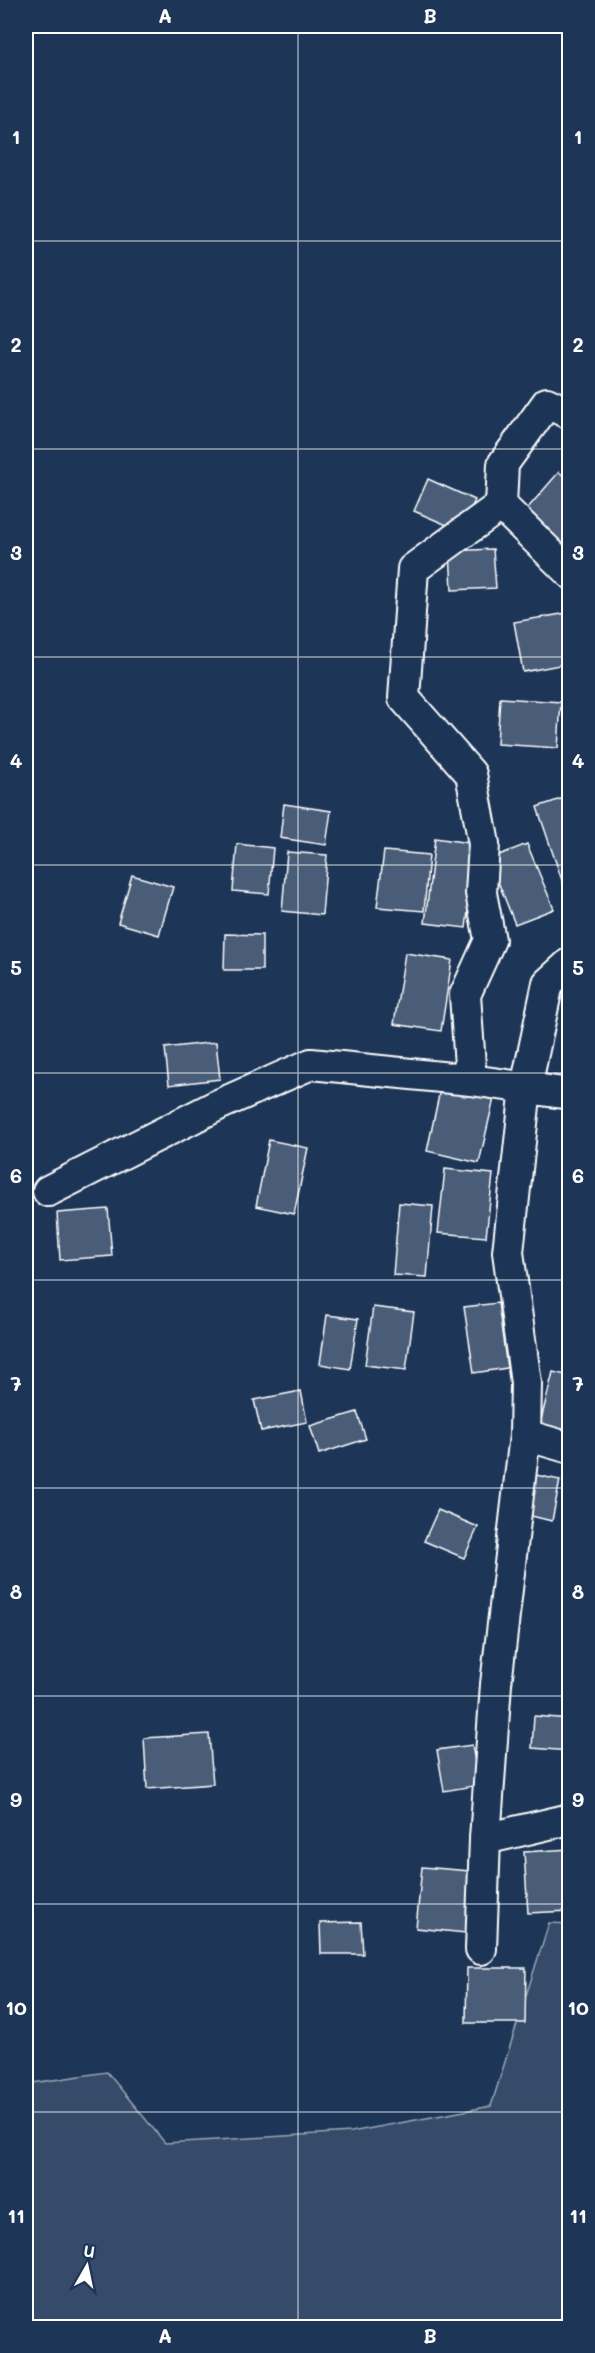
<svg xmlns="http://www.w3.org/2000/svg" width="595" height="2353" font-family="Mali,sans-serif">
<rect width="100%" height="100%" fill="#1d3557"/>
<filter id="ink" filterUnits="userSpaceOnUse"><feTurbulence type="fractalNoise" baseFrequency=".0167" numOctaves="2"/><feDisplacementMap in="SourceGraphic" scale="12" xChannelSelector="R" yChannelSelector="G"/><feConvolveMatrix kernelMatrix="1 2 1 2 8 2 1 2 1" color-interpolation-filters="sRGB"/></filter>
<g filter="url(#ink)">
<polygon fill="#364b69" stroke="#9aa5b4" stroke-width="1.5" points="549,1923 569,1924 569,2327 26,2328 26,2084 107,2072 165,2143 351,2132 491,2106"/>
<g fill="#4a5d79" stroke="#fff" stroke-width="1.5">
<polygon points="559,472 570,481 570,560 520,517"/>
<polygon points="428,479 475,500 461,531 414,511"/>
<polygon points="493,549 496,588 452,590 450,551"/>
<polygon points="568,613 570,663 523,672 514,622"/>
<polygon points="500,698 561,702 558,748 497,744"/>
<polygon points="570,796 570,897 568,898 537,807"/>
<polygon points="284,804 331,811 326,845 280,838"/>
<polygon points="435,838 476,844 466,928 425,923"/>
<polygon points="237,844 273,848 269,894 233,891"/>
<polygon points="527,844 554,909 515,924 489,859"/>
<polygon points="384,851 429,855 424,911 377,907"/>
<polygon points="287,852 327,855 322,915 282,911"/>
<polygon points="132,875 173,887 159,935 118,923"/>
<polygon points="225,934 262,935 262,970 224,970"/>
<polygon points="405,953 452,960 441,1031 394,1024"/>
<polygon points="216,1042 220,1079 169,1085 165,1048"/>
<polygon points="442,1081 495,1094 479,1163 427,1151"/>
<polygon points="269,1140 308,1148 294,1214 256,1206"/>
<polygon points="445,1169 493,1174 486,1237 438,1233"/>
<polygon points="570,1171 570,1233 562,1232"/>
<polygon points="399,1203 433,1206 427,1277 393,1275"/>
<polygon points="108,1209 112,1256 60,1260 57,1213"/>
<polygon points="498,1303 507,1368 474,1373 464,1307"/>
<polygon points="373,1307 414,1312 406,1370 365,1365"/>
<polygon points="327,1315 358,1319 350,1369 320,1364"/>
<polygon points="553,1372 570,1376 570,1432 540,1424"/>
<polygon points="301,1391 307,1422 261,1431 254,1400"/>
<polygon points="357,1412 366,1439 319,1454 310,1426"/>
<polygon points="531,1474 560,1480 552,1521 523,1514"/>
<polygon points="438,1510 478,1527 464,1558 424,1541"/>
<polygon points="534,1716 570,1719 570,1751 532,1748"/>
<polygon points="209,1734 213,1784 147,1789 144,1738"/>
<polygon points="472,1745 479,1785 444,1791 437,1750"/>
<polygon points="570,1849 570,1911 528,1913 524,1852"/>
<polygon points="422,1867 482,1872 476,1934 416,1928"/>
<polygon points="361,1922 363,1954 321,1954 320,1923"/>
<polygon points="467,1968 526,1968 525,2023 466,2023"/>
</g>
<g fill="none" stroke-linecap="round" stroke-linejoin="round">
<g stroke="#fff" stroke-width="34">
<g id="minor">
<polyline points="570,414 547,403 503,464 501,505 570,573"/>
<polyline points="570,963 548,983 526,1087 508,1252 526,1383 525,1435 570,1448"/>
<polyline points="471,1080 465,995 490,940 481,893 484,844 471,774 404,698 413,569 501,505"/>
<polyline points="48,1191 218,1105 311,1064 471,1080 570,1094"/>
<polyline points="485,1839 570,1819"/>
<polyline points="481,1949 485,1839 496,1684 525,1435"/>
</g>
</g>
<use href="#minor" stroke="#1d3557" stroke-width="30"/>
</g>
</g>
<path fill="none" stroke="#fff" stroke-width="1.5" stroke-opacity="0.55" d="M298,26V2328M26,241H570M26,449H570M26,657H570M26,865H570M26,1073H570M26,1280H570M26,1488H570M26,1696H570M26,1904H570M26,2112H570"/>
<rect width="595" height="2353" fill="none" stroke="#1d3557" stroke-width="66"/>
<g transform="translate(87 2266) rotate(9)" stroke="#1d3557" stroke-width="4.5" paint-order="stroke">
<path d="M0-4.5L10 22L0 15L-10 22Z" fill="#ffffff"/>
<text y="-9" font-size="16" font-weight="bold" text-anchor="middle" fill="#ffffff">U</text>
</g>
<rect x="33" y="33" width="529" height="2287" fill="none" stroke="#fff" stroke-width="2"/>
<g font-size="20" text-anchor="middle" font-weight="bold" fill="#fff">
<text x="165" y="23">A</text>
<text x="430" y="23">B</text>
<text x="16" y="144">1</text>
<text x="578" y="144">1</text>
<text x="16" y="352">2</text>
<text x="578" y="352">2</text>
<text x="16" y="560">3</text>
<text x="578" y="560">3</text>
<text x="16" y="768">4</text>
<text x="578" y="768">4</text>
<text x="16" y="975">5</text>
<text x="578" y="975">5</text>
<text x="16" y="1183">6</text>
<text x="578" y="1183">6</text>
<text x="16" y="1391">7</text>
<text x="578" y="1391">7</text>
<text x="16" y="1599">8</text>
<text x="578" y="1599">8</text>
<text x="16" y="1807">9</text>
<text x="578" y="1807">9</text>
<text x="16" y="2015">10</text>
<text x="578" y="2015">10</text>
<text x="16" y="2223">11</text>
<text x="578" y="2223">11</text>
<text x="165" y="2343">A</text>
<text x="430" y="2343">B</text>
</g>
</svg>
